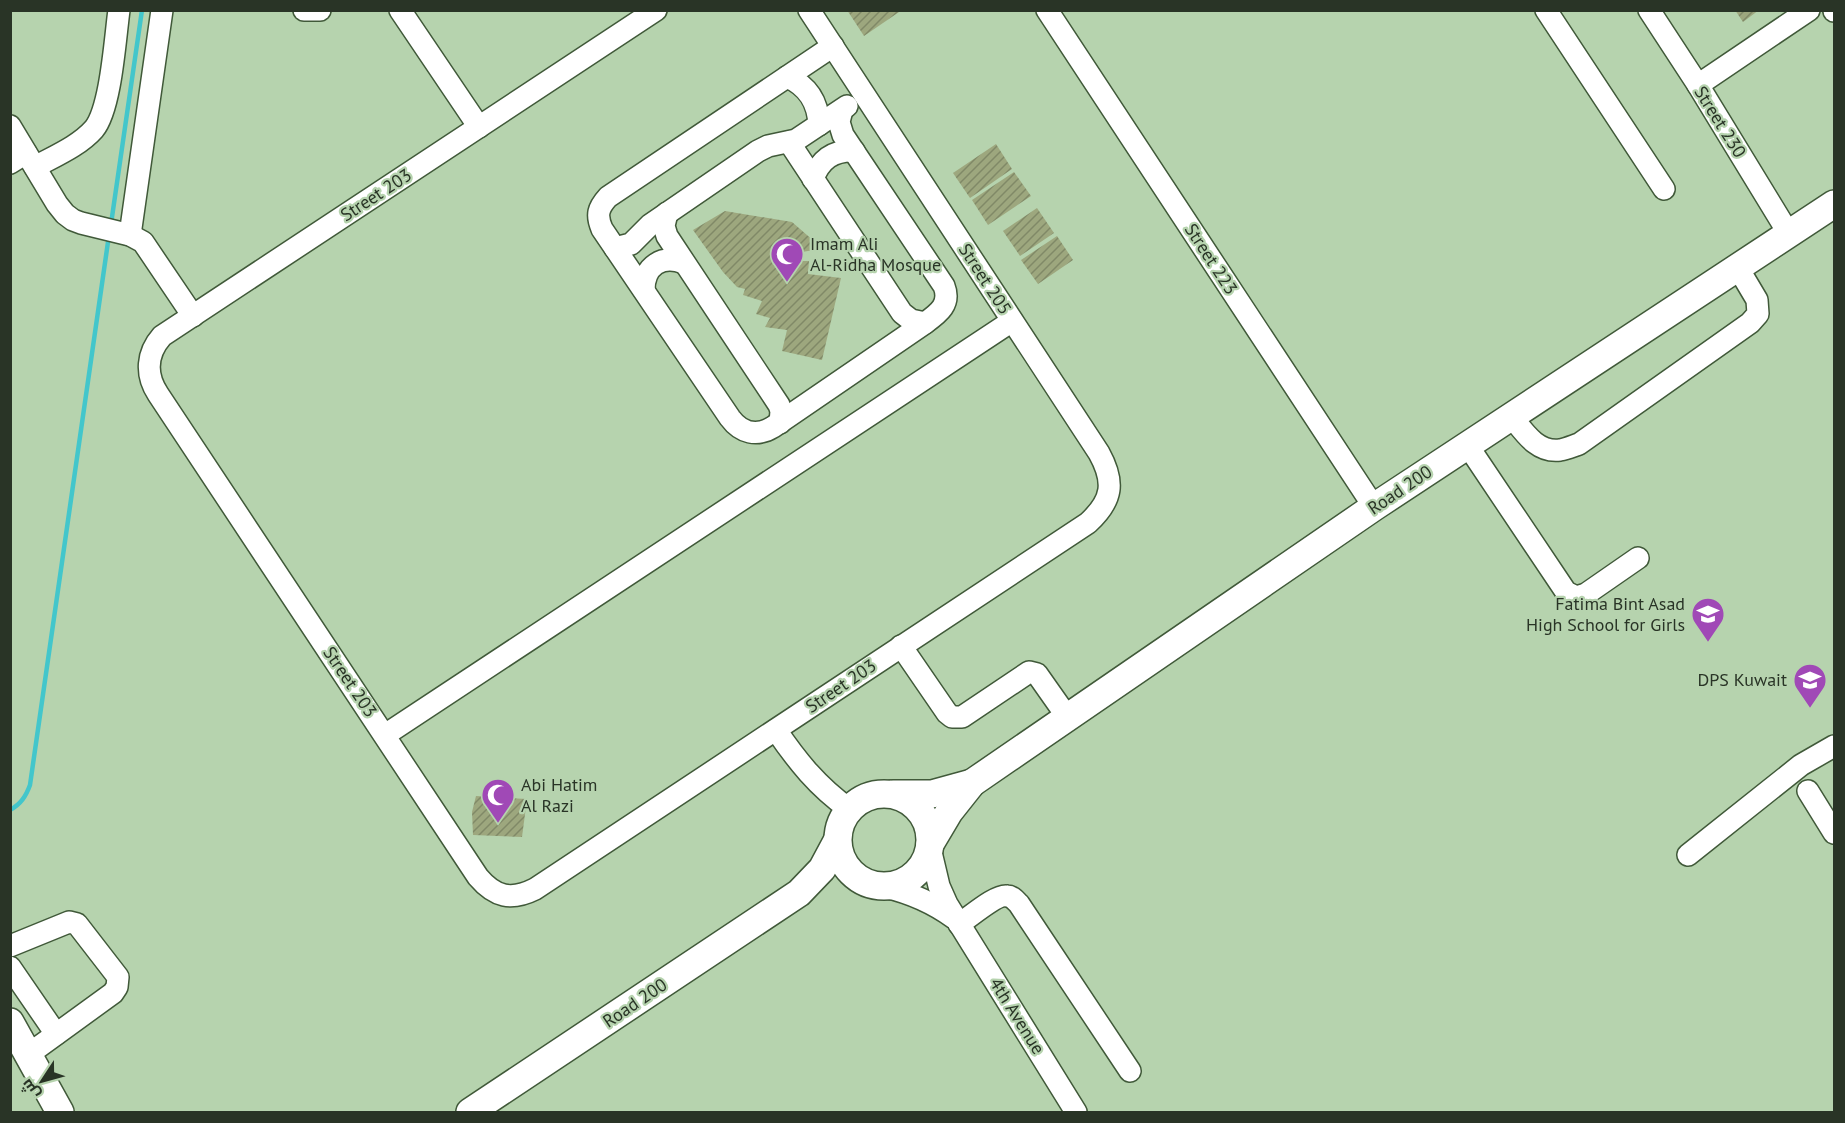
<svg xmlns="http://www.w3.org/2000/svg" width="1845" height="1123" font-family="'PT Sans',Cairo,sans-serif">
<defs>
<pattern id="building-hatch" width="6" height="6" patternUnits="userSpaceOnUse" patternTransform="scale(1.5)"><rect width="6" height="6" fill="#9da77e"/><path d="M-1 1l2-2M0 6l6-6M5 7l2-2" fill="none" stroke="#808967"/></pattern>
</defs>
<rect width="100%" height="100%" fill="#b6d3ae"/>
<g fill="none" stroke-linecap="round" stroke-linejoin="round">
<g stroke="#43c6cb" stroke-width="4.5">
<polyline points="111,224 142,10"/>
<path d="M10,810C21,804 26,796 30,785L109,235"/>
</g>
</g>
<g fill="url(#building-hatch)">
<polygon points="847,10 902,10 864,36"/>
<polygon points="1735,10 1759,10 1743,22"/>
<polygon points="996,144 1012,169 970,198 953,173"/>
<polygon points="1014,172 1031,196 988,225 972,200"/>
<polygon points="1037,208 1054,233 1020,256 1003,231"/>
<polygon points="725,211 792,222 815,242 814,250 802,252 801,261 809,261 808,274 841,278 822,360 782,351 787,330 765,327 770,318 756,314 762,301 743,295 745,289 737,287 723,272 693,230"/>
<polygon points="1057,236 1073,260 1038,284 1021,260"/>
<polygon points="476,796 527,799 522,837 473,835 472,812"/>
</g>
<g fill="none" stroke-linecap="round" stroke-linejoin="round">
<g stroke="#405939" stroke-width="24">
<g id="minor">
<polyline points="304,10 320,10"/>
<polyline points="400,10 479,127"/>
<path d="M656,10L162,336C147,353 145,374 158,394L478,877C495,897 511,901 535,889L1088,523C1113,500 1115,482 1099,453L809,10"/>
<polyline points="1047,10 1374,507"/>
<polyline points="1546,10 1664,189"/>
<polyline points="1649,10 1698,85 1789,234"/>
<polyline points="1834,10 1834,11"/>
<path d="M833,46L608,197C598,208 596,215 602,229L730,418C741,433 757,437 773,427L925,323C939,313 951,304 944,286L843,135L839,122L842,110"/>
<path d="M787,77C808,86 818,102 819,125"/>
<polyline points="1698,85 1809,10"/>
<polyline points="10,126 57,204 65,214 73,220 81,223 130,235 143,242 193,316"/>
<polyline points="789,142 902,313 911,320 925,323"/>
<polyline points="10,163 26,153"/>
<path d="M35,167C55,156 79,146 94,129C111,108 115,39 119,10"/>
<path d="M813,179C820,160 833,150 854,151"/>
<polyline points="667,213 664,226 667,236 779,405 781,411 780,423"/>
<polyline points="130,235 162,10"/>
<polyline points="615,248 631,244 650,225 758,151 768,146 796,140 847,106"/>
<path d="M644,290C644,266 662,254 684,263"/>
<path d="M1512,417C1524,432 1537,453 1560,450C1566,449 1573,446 1579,444L1750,323L1758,314L1757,300L1738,268"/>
<polyline points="1468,446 1566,592 1576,597 1586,594 1638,558"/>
<polyline points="901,646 947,713 952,717 962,717 1029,672 1037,674 1068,718"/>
<path d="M776,730C797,761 818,787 849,809"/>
<polyline points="385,735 1012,321"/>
<polyline points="1808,791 1834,833"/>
<polyline points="930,848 939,886 947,904 1076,1112"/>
<polyline points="1688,855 1801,765 1834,746"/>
<path d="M885,887C911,893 932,902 954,918"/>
<path d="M959,924C969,918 996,894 1007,896C1012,896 1015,900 1019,904L1130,1071"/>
<polyline points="10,946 69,922 77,924 118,977 117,987 113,993 29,1054"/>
<polyline points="10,967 56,1034"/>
</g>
</g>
<g stroke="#405939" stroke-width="30">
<g id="major">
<circle cx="884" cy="840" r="46"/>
<polyline points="893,794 932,794 972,783"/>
<polyline points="930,844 949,812 972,783 1374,507 1834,204"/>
<polyline points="10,1022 60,1112"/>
<polyline points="470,1112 799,893 822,869 837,841"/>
</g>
</g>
<use href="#minor" stroke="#fff" stroke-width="21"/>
<use href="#major" stroke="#fff" stroke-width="27"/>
</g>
<defs>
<g id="mosque-pin" transform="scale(1.725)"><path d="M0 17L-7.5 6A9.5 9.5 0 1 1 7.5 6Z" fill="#a049b6" stroke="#b6d3ae"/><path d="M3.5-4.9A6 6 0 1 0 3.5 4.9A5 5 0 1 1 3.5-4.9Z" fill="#fff"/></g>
<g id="university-pin" transform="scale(1.725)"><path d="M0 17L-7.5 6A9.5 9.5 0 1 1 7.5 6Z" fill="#a049b6" stroke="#b6d3ae"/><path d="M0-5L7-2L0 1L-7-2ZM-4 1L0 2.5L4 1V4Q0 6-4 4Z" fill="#fff"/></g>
<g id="school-pin" transform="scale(1.725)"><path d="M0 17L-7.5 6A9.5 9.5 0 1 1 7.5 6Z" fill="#a049b6" stroke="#b6d3ae"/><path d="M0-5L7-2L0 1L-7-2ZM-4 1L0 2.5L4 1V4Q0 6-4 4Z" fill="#fff"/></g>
</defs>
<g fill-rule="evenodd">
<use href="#mosque-pin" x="787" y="254"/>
<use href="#university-pin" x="1708" y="614"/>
<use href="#school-pin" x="1810" y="680"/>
<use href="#mosque-pin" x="498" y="795"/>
</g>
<g text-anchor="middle" stroke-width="4.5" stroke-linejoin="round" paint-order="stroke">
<g font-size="18" fill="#293426" stroke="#b6d3ae">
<text transform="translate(1720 122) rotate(58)" y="6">Street 230</text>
<text transform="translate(376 195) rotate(-33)" y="6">Street 203</text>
<text transform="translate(1211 259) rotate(57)" y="6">Street 223</text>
<text transform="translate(985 279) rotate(57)" y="6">Street 205</text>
<text transform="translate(1400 490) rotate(-34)" y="6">Road 200</text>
<text transform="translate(350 682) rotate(56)" y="6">Street 203</text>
<text transform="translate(841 686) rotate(-34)" y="6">Street 203</text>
<text transform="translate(635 1003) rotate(-34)" y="6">Road 200</text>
<text transform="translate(1017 1016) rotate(58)" y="6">4th Avenue</text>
</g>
<g font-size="18" fill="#293426" stroke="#b6d3ae" text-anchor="start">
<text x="810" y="250">Imam Ali<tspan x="810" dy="21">Al-Ridha Mosque</tspan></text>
<text x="1685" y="610" text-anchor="end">Fatima Bint Asad<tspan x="1685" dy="21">High School for Girls</tspan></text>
<text x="1787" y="686" text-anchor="end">DPS Kuwait</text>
<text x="521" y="791">Abi Hatim<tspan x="521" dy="21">Al Razi</tspan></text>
</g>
</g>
<rect width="1845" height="1123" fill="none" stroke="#293426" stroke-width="24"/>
<g transform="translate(42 1081) rotate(234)" stroke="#b6d3ae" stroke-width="4.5" paint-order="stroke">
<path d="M0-4.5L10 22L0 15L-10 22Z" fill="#293426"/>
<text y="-9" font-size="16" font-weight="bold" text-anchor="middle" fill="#293426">ش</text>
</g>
</svg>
